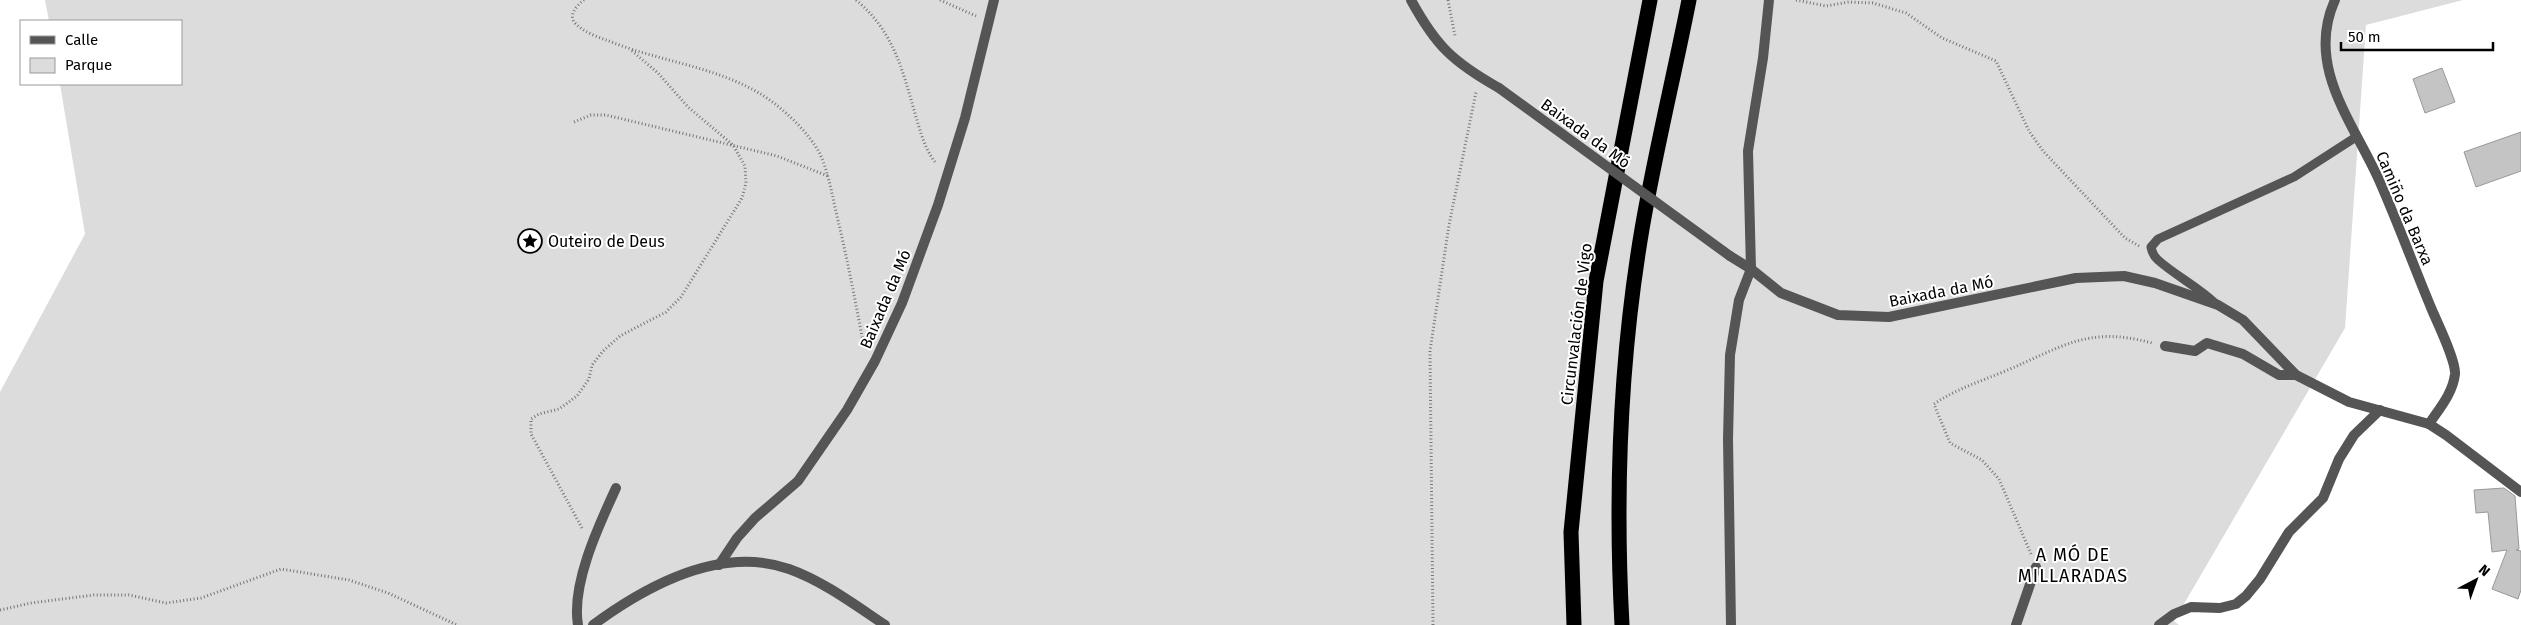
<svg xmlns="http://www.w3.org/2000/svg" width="2521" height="625" font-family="'Fira Sans',sans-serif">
<rect width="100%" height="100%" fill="#fff"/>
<polygon fill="#dcdcdc" points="45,0 2463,0 2366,25 2345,328 2174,621 2179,625 0,625 0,392 85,234 60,84 181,84 181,21 49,21"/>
<g fill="#c4c4c4" stroke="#999">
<polygon points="2442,68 2455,102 2425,113 2413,79"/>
<polygon points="2521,132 2521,171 2476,187 2464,152"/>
<polygon points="2504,488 2515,496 2519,549 2516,550 2521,551 2521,590 2518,599 2492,589 2507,550 2492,552 2488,512 2476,513 2474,490"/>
</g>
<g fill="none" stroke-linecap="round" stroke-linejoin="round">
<g stroke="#dbdbdb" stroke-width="18">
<g id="motorway">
<polyline points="1574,625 1571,532 1596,281 1650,0"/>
<path d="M1622,625C1615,494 1620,359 1642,229C1655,153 1674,76 1689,0"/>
</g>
</g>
<g stroke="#777" stroke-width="3" stroke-dasharray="1 2.5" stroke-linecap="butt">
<path d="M584,0C577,5 567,16 576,24C585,33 598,37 609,41C658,61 713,66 759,93C781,106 808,131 820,154C829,174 832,195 837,216C847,258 855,299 863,342L866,346"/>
<path d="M856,0C894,31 903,72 916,117C921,133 925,150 936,163"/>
<polyline points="940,0 976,16"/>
<polyline points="1448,0 1455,36"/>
<polyline points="1796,0 1826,6 1849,2 1873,3 1906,13 1942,38 1996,61 2029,131 2043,151 2125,238 2139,246"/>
<polyline points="574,122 591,115 606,115 777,156 828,176"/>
<polyline points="582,528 531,434 531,419 539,414 559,409 577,396 589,379 592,365 603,351 620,336 666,312 681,297 742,198 746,183 745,166 733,145 688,107 658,73 631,50"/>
<path d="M2031,554L1999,479L1982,460L1950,443L1934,404C1956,389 1979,382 2003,372C2061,348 2086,325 2152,343"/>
<polyline points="0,610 31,603 94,595 129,595 166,603 201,598 281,569 349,580 388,593 457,625"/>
<polyline points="1433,625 1430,351 1449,225 1476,92"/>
</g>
<path stroke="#555" stroke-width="9" d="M2216,304C2197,286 2176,276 2158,260C2153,256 2152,252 2151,247L2158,239L2294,177L2356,137"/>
<g stroke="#555" stroke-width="10">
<path d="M1411,0C1436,46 1453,62 1499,88"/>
<path d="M2335,0C2305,66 2353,122 2379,180C2398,223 2414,267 2432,310C2438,324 2456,361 2455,374C2453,393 2439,409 2429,424"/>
<polyline points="1730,256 1751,269 1781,293 1838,315 1889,317 2076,278 2124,276 2155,283 2218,305 2243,320 2296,375 2349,402 2429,424 2446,435 2521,492"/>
<polyline points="2165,346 2195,351 2207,343 2243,354 2279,375 2296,375"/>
<polyline points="719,565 737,538 755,518 798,481 847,410 875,361 902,303 938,205 965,118 994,0"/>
<path d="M578,625C571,584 599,525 616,488"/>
<polyline points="1731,625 1728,439 1730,355 1739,300 1751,269 1748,151 1763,58 1769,0"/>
<polyline points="2016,625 2036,567"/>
<polyline points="2159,625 2174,614 2191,607 2220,608 2236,604 2246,596 2260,579 2289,532 2323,498 2339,459 2354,435 2380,410"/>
</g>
<path stroke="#555" stroke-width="10" d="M593,625C646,586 721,545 789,569C823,581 855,605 885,625"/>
<use href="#motorway" stroke="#000" stroke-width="15"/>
<polyline stroke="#555" stroke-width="10" points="1499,88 1730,256"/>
</g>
<defs>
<g id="sight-ring" transform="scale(1.25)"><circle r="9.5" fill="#fff" stroke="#000" stroke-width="1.5"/><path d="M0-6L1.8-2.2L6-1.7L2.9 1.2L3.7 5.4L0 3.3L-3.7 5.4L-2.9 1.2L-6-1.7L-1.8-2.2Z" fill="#000"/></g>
</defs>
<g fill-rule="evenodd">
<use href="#sight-ring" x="530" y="241"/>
</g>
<g text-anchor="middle" stroke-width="4" stroke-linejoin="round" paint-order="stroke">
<g font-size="16" fill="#000" stroke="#fff">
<text transform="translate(1586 133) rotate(36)" y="6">Baixada da Mó</text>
<text transform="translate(2405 208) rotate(67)" y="6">Camiño da Barxa</text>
<text transform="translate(1941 291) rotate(-11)" y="6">Baixada da Mó</text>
<text transform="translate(885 299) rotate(-67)" y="6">Baixada da Mó</text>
<text transform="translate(1576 324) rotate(-83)" y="6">Circunvalación de Vigo</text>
</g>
<g font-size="16" fill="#000" stroke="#fff" text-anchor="start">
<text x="548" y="247">Outeiro de Deus</text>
</g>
<g font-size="18" letter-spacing="1" fill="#000" stroke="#fff">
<text x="2073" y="561">A MÓ DE<tspan x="2073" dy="21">MILLARADAS</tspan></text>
</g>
</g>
<rect x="20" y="20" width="162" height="65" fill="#ffffff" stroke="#999999"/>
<rect x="30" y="36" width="25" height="8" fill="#555555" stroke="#999999"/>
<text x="65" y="45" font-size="15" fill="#000000">Calle</text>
<rect x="30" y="58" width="25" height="15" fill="#dcdcdc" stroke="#999999"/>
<text x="65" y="70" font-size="15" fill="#000000">Parque</text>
<g transform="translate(2476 580) rotate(41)" stroke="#ffffff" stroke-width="4" paint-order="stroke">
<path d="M0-4L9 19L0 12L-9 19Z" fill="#000000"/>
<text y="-8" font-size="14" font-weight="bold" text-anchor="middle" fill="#000000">N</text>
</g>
<path d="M2341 42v8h152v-8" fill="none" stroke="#000000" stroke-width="2.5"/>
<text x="2348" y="42" font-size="15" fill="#000000" stroke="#ffffff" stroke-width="4" paint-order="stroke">50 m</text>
</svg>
